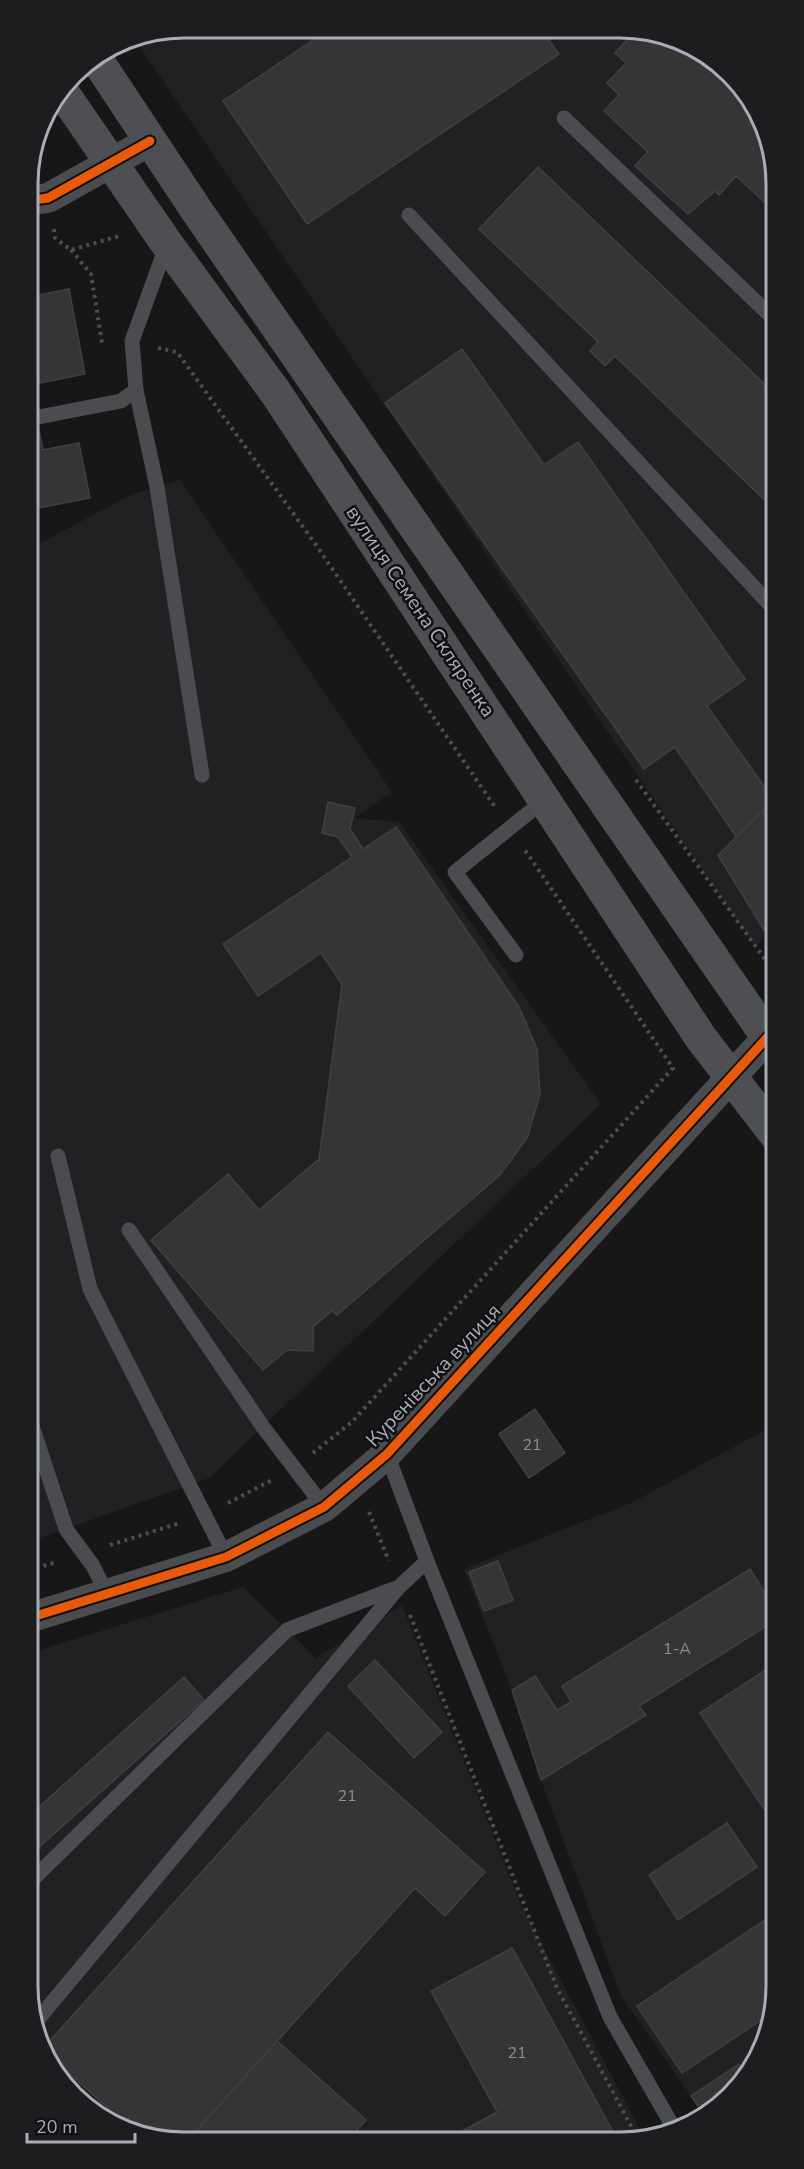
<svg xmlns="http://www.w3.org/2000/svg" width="804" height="2169" font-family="'Nunito Sans',sans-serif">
<rect width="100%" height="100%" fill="#171717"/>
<g fill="#212123">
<polygon points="183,27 652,30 731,73 774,152 775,926 755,947 133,37"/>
<polygon points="180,480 392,792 354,818 399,822 601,1104 209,1478 29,1542 28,550 130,495"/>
<polygon points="776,1424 777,1996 765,2045 738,2088 705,2116 621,1996 541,1780 512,1690 464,1569 633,1502"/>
<polygon points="243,1587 316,1658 402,1605 521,1905 645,2139 153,2139 73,2096 30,2017 30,1653"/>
</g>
<g fill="#353536" stroke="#3f4043" stroke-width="1.5">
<polygon points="331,28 541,29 559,54 307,224 223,101"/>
<polygon points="636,30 652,30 731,73 774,152 774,211 736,176 719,195 715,191 688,214 635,166 648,152 604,111 619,95 607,83 626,63 615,53"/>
<polygon points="538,167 774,393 774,509 615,356 605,366 590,351 598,342 479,229"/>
<polygon points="69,289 85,374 30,385 43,450 79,443 90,498 28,510 28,297"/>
<polygon points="462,349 544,465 578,442 745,679 707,706 774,800 737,838 675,747 644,769 385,403"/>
<polygon points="775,799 775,919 764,930 718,855"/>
<polygon points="328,802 355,808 350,829 363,849 396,827 519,1007 537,1049 540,1095 527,1138 500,1175 337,1315 332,1311 313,1327 313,1351 287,1350 263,1370 151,1240 228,1174 259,1210 319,1159 342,984 321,953 258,996 223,944 352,857 338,837 322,833"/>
<polygon points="535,1409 565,1453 529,1478 499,1434"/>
<polygon points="498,1561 513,1600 484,1611 469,1572"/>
<polygon points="750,1569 776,1611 776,1620 639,1706 646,1715 541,1780 512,1690 535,1676 557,1710 571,1702 562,1686"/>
<polygon points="375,1660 442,1732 414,1758 348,1686"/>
<polygon points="776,1663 776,1805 766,1812 700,1713"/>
<polygon points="184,1677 204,1700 30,1855 30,1815"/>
<polygon points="328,1732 485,1872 445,1916 415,1888 189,2139 153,2139 127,2125 53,2059 46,2045"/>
<polygon points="727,1823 757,1867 678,1920 649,1875"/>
<polygon points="777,1912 777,1996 773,2012 682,2073 637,2006"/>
<polygon points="30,1943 38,1952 30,1959"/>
<polygon points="512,1948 519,1960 617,2139 448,2139 497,2112 431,1991"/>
<polygon points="277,2041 366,2120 349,2139 189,2139"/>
<polygon points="739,2064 747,2075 738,2088 705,2116 691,2096"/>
</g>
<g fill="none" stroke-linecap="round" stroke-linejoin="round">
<g stroke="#4d4e52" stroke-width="4" stroke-dasharray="3 4.5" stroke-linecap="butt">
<polyline points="37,136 39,166"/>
<polyline points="54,229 55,238 71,250 119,236"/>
<polyline points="71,250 91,274 102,343 106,343"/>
<polyline points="158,348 177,352 316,545 495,807"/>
<polyline points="636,780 769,965"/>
<polyline points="313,1453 352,1422 673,1068 525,850"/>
<polyline points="228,1503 272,1480"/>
<polyline points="369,1512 389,1561"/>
<polyline points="110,1545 180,1523"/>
<polyline points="29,1570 57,1562"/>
<polyline points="410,1615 557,1988 638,2139"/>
</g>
<g stroke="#4b4c50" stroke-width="15">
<polyline points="564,118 774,319"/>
<polyline points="409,215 775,610"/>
<polyline points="136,390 157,487 202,775"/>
<polyline points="28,419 121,401 136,390 132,341 167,244"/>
<polyline points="516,955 455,872 546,799"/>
<polyline points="58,1156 90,1289 226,1557"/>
<polyline points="129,1230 263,1427 324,1507"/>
<polyline points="29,1417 66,1529 93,1566 107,1594"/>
<polyline points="387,1454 427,1561 610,2017 675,2130"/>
<polyline points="30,1882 287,1630 396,1588"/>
<polyline points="34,2024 399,1587 427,1561"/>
</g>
<g stroke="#4b4c50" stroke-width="30">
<polyline points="27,201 48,198 150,141"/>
<polyline points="29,1618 226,1557 324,1507 387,1454 775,1029"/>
</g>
<g stroke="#4d4f52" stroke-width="33">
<polyline points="95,57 197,211 775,1048"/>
<polyline points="61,90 167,244 276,393 701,1038 775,1134"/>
</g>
<g stroke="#111113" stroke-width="13">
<g id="cycleway">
<polyline points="27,201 48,198 150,141"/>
<polyline points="29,1618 226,1557 324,1507 387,1454 775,1029"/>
</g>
</g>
<use href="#cycleway" stroke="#e8590c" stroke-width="9"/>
</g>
<g text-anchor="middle" stroke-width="5" stroke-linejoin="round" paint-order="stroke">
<g font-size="16" fill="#8b8f98">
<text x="532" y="1450">21</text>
<text x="677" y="1654">1-А</text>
<text x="347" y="1801">21</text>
<text x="517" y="2058">21</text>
</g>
<g font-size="20" fill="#a8adb8" stroke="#111113">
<text transform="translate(421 611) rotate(56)" y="7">вулиця Семена Скляренка</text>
<text transform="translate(433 1375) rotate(-47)" y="7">Куренівська вулиця</text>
</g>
</g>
<path d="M0 0H804V2169H0ZM184 38H620A146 146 0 0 1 766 184V1986A146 146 0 0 1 620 2132H184A146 146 0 0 1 38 1986V184A146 146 0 0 1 184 38Z" fill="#1d1d20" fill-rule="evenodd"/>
<path fill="none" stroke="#a8adb8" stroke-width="3" d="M184 38H620A146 146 0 0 1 766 184V1986A146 146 0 0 1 620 2132H184A146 146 0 0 1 38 1986V184A146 146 0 0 1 184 38Z"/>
<path d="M27 2133v9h108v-9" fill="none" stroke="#a8adb8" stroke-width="3"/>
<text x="36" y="2133" font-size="18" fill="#a8adb8" stroke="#111113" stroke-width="4.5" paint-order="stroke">20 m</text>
</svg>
